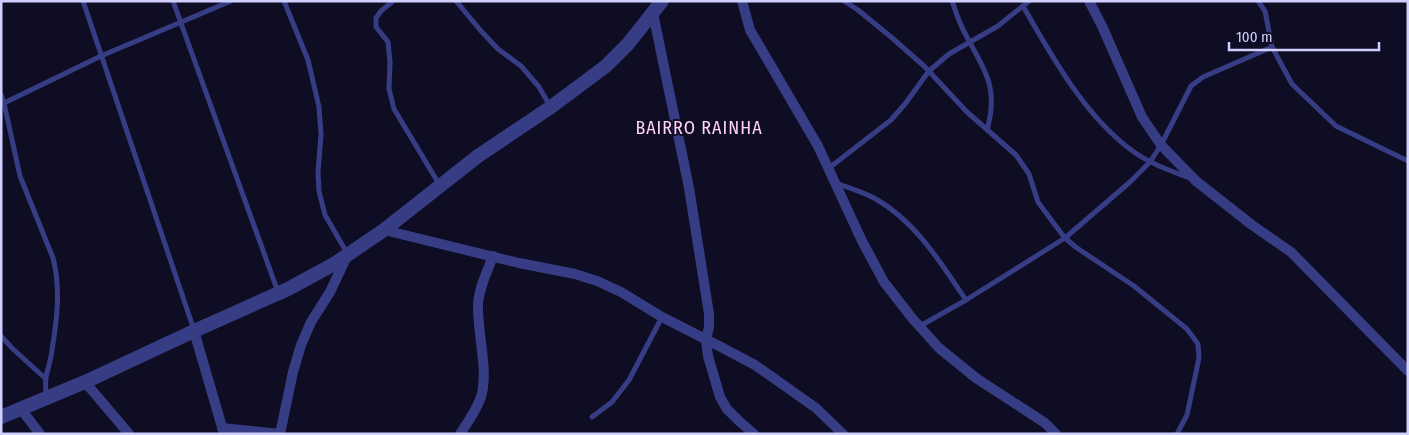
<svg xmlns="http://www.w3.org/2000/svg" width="1409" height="435" font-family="'Fira Sans Condensed',sans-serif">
<rect width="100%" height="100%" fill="#0f0d24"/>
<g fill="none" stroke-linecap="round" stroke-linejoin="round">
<g stroke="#373d84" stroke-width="5">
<polyline points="83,1 194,330"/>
<polyline points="173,1 278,292"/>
<polyline points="284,1 308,60 319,107 321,134 318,173 319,191 325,215 347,253"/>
<polyline points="393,1 381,11 376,18 376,27 388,42 390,62 389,89 394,109 439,184"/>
<polyline points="456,1 481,31 498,49 521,66 539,87 550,106"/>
<polyline points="844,1 858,10 891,37 924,66 967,112 1016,155 1029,174 1038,202 1055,225 1065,238 1077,248 1134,286 1187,329 1198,344 1199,358 1187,415 1177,434"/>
<path d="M952,1C955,9 957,16 960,23C979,65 1001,80 987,130"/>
<polyline points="1258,1 1265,11 1272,47 1292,84 1336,126 1408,161"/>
<path d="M1023,6C1052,57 1086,118 1134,152C1151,164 1171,171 1190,178"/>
<path d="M1,95L4,103L20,176L53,258C61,288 57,320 52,350C51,359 48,368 46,377C45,383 46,390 46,396"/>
<polyline points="4,103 101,56 231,1"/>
<polyline points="829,168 891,120 905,104 929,71 949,54 998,26 1029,1"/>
<path d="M836,183C849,188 864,192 876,199C917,223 940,262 966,300"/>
<polyline points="920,326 966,300 1065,238 1130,182 1150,162 1161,145 1191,86 1203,77 1272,47"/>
<polyline points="1,336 13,349 46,379"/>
<polyline points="592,417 612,402 629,380 662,317"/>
</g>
<g stroke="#373d84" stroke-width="10">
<polyline points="742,1 750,30 818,146 862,241 884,282 912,318 939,348 976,378 1045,423 1056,434"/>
<polyline points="1089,1 1102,26 1142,117 1161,145 1196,181 1252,225 1291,252 1408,371"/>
<polyline points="653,13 689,188 706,295 709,314 709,327 706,340 708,356 720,397 727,409 739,421 754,434"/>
<polyline points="384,230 519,263 575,274 597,281 621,292 662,317 721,347 755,365 816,408 843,434"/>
<polyline points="194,331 224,434"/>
<polyline points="85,382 129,434"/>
<polyline points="21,409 40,434"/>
<polyline points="222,428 280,434"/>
<polyline points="280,434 293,372 301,345 311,322 330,292 347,256"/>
<path d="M460,434C468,422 476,411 481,397C489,370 477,333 478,304C479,288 487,272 493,256"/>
</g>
<polyline stroke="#373d84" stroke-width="14" points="1,417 85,382 194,331 288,289 334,264 384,230 478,156 551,107 606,66 628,44 662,1"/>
</g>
<g text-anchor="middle" stroke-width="4" stroke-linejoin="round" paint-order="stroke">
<g font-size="18" letter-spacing="1" fill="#ffd2f4" stroke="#0f0d24">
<text x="699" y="134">BAIRRO RAINHA</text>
</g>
</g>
<rect width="1409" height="435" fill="none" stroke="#d0d0ff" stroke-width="5"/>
<path d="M1229 42v8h150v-8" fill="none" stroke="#d0d0ff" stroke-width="2.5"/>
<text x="1236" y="42" font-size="15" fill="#d0d0ff" stroke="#0f0d24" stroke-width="4" paint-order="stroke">100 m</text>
</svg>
